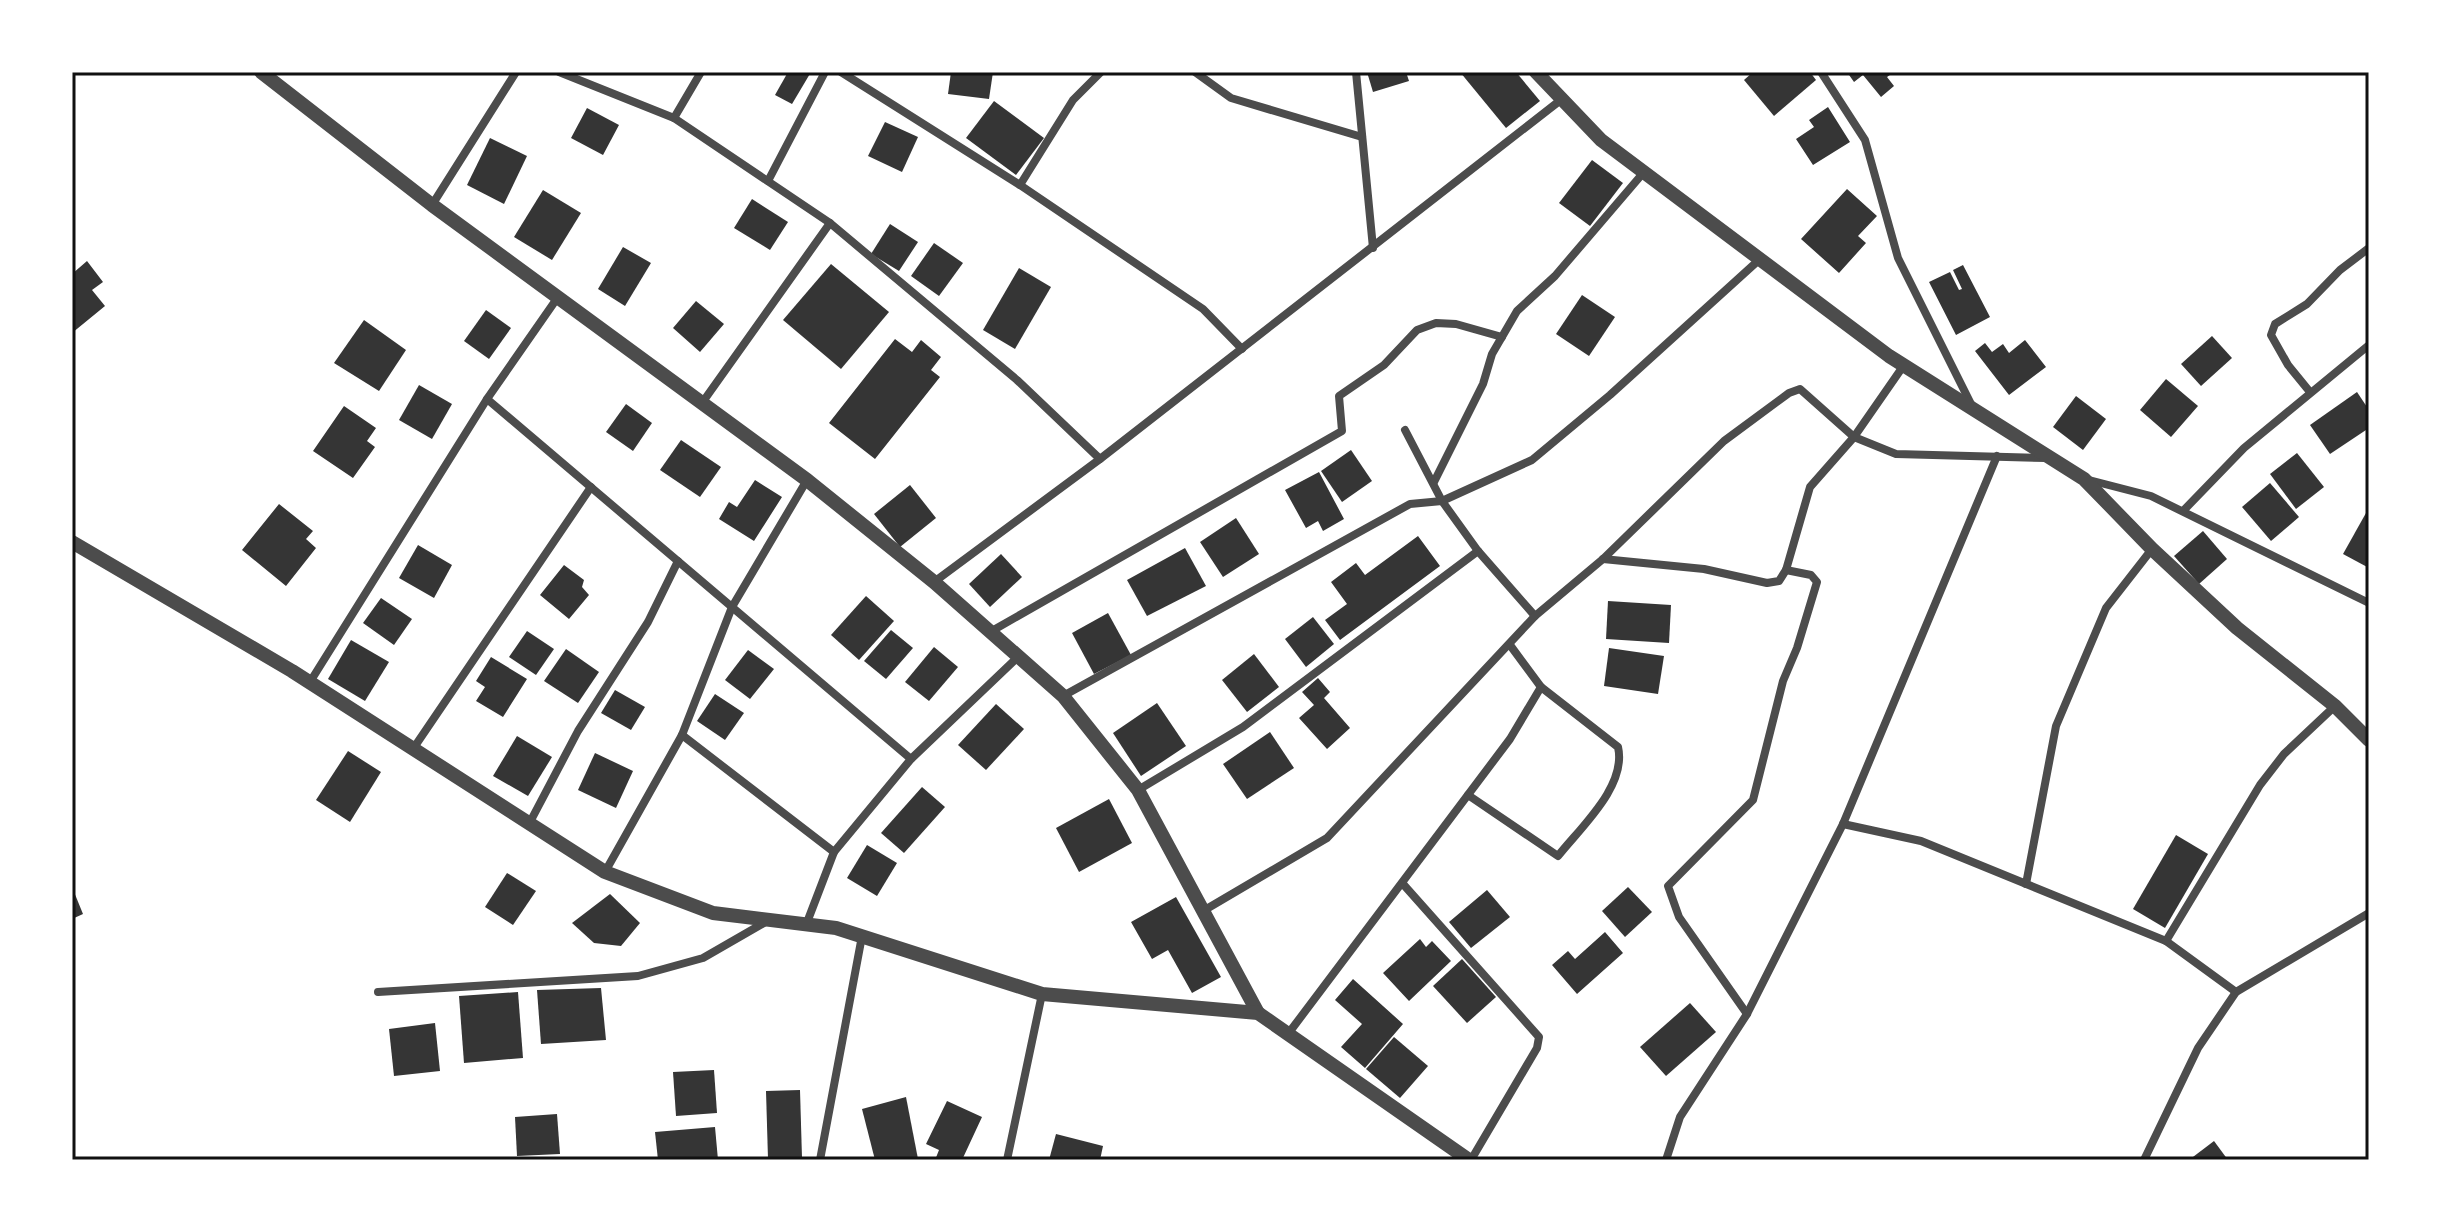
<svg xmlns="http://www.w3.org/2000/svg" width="2441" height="1232" font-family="Overpass,sans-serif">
<rect width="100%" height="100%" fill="#fff"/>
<g fill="#353535">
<polygon points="788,72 811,72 792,104 775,95"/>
<polygon points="951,72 993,72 989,99 948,94"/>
<polygon points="1367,72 1406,72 1409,81 1373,92"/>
<polygon points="1460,72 1516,72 1540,101 1506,128"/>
<polygon points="1753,72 1810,72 1816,80 1774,116 1744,80"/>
<polygon points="1847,72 1894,72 1887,77 1894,86 1881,97 1863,75 1854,82"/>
<polygon points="994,101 1044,138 1016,175 966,138"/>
<polygon points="1828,107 1850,142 1813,165 1796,139 1814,127 1809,120"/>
<polygon points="587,108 619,125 603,155 571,138"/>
<polygon points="885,122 918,137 902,172 868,156"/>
<polygon points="490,138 527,156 504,204 467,185"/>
<polygon points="1592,160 1623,183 1590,226 1559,203"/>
<polygon points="1847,189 1877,216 1858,236 1866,243 1839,273 1801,239"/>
<polygon points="543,190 581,213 552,260 514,237"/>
<polygon points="752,199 788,222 770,250 734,228"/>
<polygon points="890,224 918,242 899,271 871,254"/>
<polygon points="934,243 963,263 939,296 911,276"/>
<polygon points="623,247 651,263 625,306 598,289"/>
<polygon points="87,261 103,282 92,290 105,306 72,333 72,274"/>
<polygon points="831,264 889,312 841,369 783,320"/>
<polygon points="1963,265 1990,317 1956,335 1929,282 1950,272 1959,290 1962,289 1953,270"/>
<polygon points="1019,268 1051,287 1015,349 983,330"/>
<polygon points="1582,295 1615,317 1589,356 1556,334"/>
<polygon points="696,301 724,324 700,352 673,328"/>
<polygon points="486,310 511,328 489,359 464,341"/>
<polygon points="364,320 406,350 379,391 334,363"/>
<polygon points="2212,336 2232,358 2201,386 2181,364"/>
<polygon points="895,339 912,352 921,340 941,357 931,370 940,377 875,459 829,423"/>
<polygon points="2025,340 2046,367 2009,395 1975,351 1985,343 1992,352 2003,344 2009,353"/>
<polygon points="2166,379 2198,406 2171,437 2140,410"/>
<polygon points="419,385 452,404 432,439 399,420"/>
<polygon points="2357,392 2369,410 2369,428 2330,454 2310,425"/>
<polygon points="2076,396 2106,419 2083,450 2053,427"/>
<polygon points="626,404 652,423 633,451 606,432"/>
<polygon points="344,406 376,428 367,441 375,447 353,478 313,451"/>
<polygon points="681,440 721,467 700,497 660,470"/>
<polygon points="1351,450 1372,481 1342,502 1321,471"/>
<polygon points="2297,453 2324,487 2296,509 2270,474"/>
<polygon points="1319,472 1344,519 1323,531 1318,521 1306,528 1285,490"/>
<polygon points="755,480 782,497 754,541 719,519 729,502 737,507"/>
<polygon points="2270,483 2299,517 2271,541 2242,507"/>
<polygon points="910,485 936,518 900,547 874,514"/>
<polygon points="279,504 313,531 306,539 316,548 286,586 242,550"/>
<polygon points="2366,513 2369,515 2369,568 2343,554"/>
<polygon points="1236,518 1259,554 1223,577 1200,542"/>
<polygon points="2203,531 2227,559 2199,584 2174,556"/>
<polygon points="1418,536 1440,566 1340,640 1325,620 1347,604 1331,582 1356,563 1365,575"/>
<polygon points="418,545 452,565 434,598 399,578"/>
<polygon points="1185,548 1206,586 1147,616 1127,580"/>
<polygon points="1001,554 1022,577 990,607 969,584"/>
<polygon points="564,565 584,580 582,587 589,595 569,619 540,595"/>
<polygon points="866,596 894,621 859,660 831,635"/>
<polygon points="381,598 412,619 394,645 363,623"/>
<polygon points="1608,601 1671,605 1669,643 1606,639"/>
<polygon points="1108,613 1131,655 1094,674 1072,633"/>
<polygon points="1313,617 1334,644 1306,667 1285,639"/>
<polygon points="891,630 913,648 886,679 864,661"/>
<polygon points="527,631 554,649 536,675 509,657"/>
<polygon points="351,640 389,662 365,701 328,679"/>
<polygon points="934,647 958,667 929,701 905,682"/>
<polygon points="1609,648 1664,656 1658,694 1604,686"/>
<polygon points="566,649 599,672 578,703 544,681"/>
<polygon points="748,650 774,669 750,699 725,680"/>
<polygon points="1254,654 1279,687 1247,712 1222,680"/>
<polygon points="491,657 527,679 503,717 476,701 485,687 476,681"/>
<polygon points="1318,678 1330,692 1324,698 1350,728 1327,749 1299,718 1314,705 1302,692"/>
<polygon points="615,690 645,707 631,730 601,713"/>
<polygon points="715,694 744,713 725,740 697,721"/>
<polygon points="1157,703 1186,746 1141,776 1113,733"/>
<polygon points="996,704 1024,729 986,770 958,745"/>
<polygon points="1270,732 1294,768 1247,799 1223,764"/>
<polygon points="517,736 552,757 528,796 493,776"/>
<polygon points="348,751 381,772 350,822 316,800"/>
<polygon points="595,753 633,771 616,808 578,790"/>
<polygon points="922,787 945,807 904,853 881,833"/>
<polygon points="1109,799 1132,843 1079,872 1056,828"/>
<polygon points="2176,835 2208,854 2165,928 2133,909"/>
<polygon points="867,845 897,863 877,896 847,878"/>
<polygon points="507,873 536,891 513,925 485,907"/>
<polygon points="72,887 83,914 72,919"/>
<polygon points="1628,887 1652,912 1625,937 1602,911"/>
<polygon points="1487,890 1510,917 1471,948 1449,922"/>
<polygon points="610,894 640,923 621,946 594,943 572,923"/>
<polygon points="1176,897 1221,977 1192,993 1168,950 1152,959 1131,922"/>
<polygon points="1605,932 1623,953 1577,994 1552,965 1568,951 1575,959"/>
<polygon points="1420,939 1426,947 1432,941 1451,961 1409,1001 1383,973"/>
<polygon points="1462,959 1496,997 1467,1023 1433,986"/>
<polygon points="1353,979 1403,1024 1365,1068 1341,1047 1362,1024 1335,1000"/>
<polygon points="601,988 606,1040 541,1044 537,990"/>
<polygon points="518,992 523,1058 464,1063 459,996"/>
<polygon points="1690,1003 1716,1032 1666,1076 1640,1047"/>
<polygon points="435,1023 440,1071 394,1076 389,1029"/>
<polygon points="1394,1037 1428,1066 1400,1098 1366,1069"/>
<polygon points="714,1070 717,1113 676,1116 673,1072"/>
<polygon points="800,1090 802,1158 768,1159 766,1091"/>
<polygon points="906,1097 918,1159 875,1160 862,1109"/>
<polygon points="947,1101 982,1117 962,1160 935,1160 939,1150 926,1144"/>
<polygon points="557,1114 560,1154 517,1156 515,1117"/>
<polygon points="715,1127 718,1160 658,1160 655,1132"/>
<polygon points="1056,1134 1103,1146 1100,1160 1049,1160"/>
<polygon points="2214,1141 2228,1160 2189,1160"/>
</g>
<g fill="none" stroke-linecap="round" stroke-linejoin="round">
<g stroke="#4c4c4c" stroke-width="8">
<polyline points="559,72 674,118 830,223 1017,380 1100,459"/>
<polyline points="841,72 1020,185 1203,309 1242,349"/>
<polyline points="1195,72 1231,98 1362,137"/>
<polyline points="1356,72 1373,248"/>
<polyline points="1821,72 1865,140 1898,258 1971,404"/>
<polyline points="674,118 701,72"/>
<polyline points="768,181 825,72"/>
<polyline points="1020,185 1073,100 1101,72"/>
<polyline points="432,205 516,72"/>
<polyline points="2310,392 2288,365 2271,335 2275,324 2307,304 2340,270 2369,248"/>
<polyline points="487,399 911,759"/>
<polyline points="702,403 830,223"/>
<polyline points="1405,430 1442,501 1478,551 1535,616"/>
<polyline points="2089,480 2151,496 2369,603"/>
<polyline points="1434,482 1483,384 1492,354 1517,311 1555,276 1644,172"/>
<polyline points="2183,511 2244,448 2369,345"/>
<polyline points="1603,559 1704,569 1767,583 1779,581 1786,570 1810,487 1854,437 1904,365"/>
<polyline points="934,582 1100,459 1562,99"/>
<polyline points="990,632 1342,431 1339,396 1384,365 1417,330 1436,323 1456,324 1502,337"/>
<polyline points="310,682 487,399 558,297"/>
<polyline points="1063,696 1410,504 1442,501 1532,460 1610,395 1760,259"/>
<polyline points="682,735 834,852"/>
<polyline points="413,749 591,487"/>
<polyline points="1138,790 1243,727 1478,551"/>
<path d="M1468,795L1558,856C1581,827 1627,786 1618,747L1541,687L1510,645"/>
<polyline points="529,824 578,731 648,622 678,561"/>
<polyline points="1843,824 1921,841 2166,941 2236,992"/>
<polyline points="605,872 682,735 732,607 807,480"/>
<polyline points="1403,884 1539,1037 1537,1048 1471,1160"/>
<polyline points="2026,884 2056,726 2106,608 2152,549"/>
<polyline points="1203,911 1327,838 1535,616 1603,559 1724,441 1789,393 1800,389 1854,437 1896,454 2046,458"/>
<polyline points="806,925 834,852 911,759 1018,657"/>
<polyline points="2166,941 2260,785 2284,754 2335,706"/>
<polyline points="378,992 638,976 703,958 769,920"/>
<polyline points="1747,1014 1679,917 1668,886 1753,800 1783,681 1797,648 1817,582 1811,575 1786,570"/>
<polyline points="1288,1034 1510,739 1541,687"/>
<polyline points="820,1160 862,936"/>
<polyline points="1007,1160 1042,994"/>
<polyline points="1666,1160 1680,1117 1747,1014 1843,824 1997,456"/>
<polyline points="2144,1160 2198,1048 2236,992 2369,913"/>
</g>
<g stroke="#4c4c4c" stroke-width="14">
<polyline points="261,72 432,205 807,480 934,582 1063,696 1138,790 1258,1013"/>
<polyline points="1536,72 1601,140 1889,356 2084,479 2152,549 2237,628 2335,706 2369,740"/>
<polyline points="72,542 292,671 605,872 713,913 836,928 1042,994 1258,1013 1469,1160"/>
</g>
</g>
<rect width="2441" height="1232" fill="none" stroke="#ffffff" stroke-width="148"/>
<rect x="74" y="74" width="2293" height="1084" fill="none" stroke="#111" stroke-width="3"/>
</svg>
